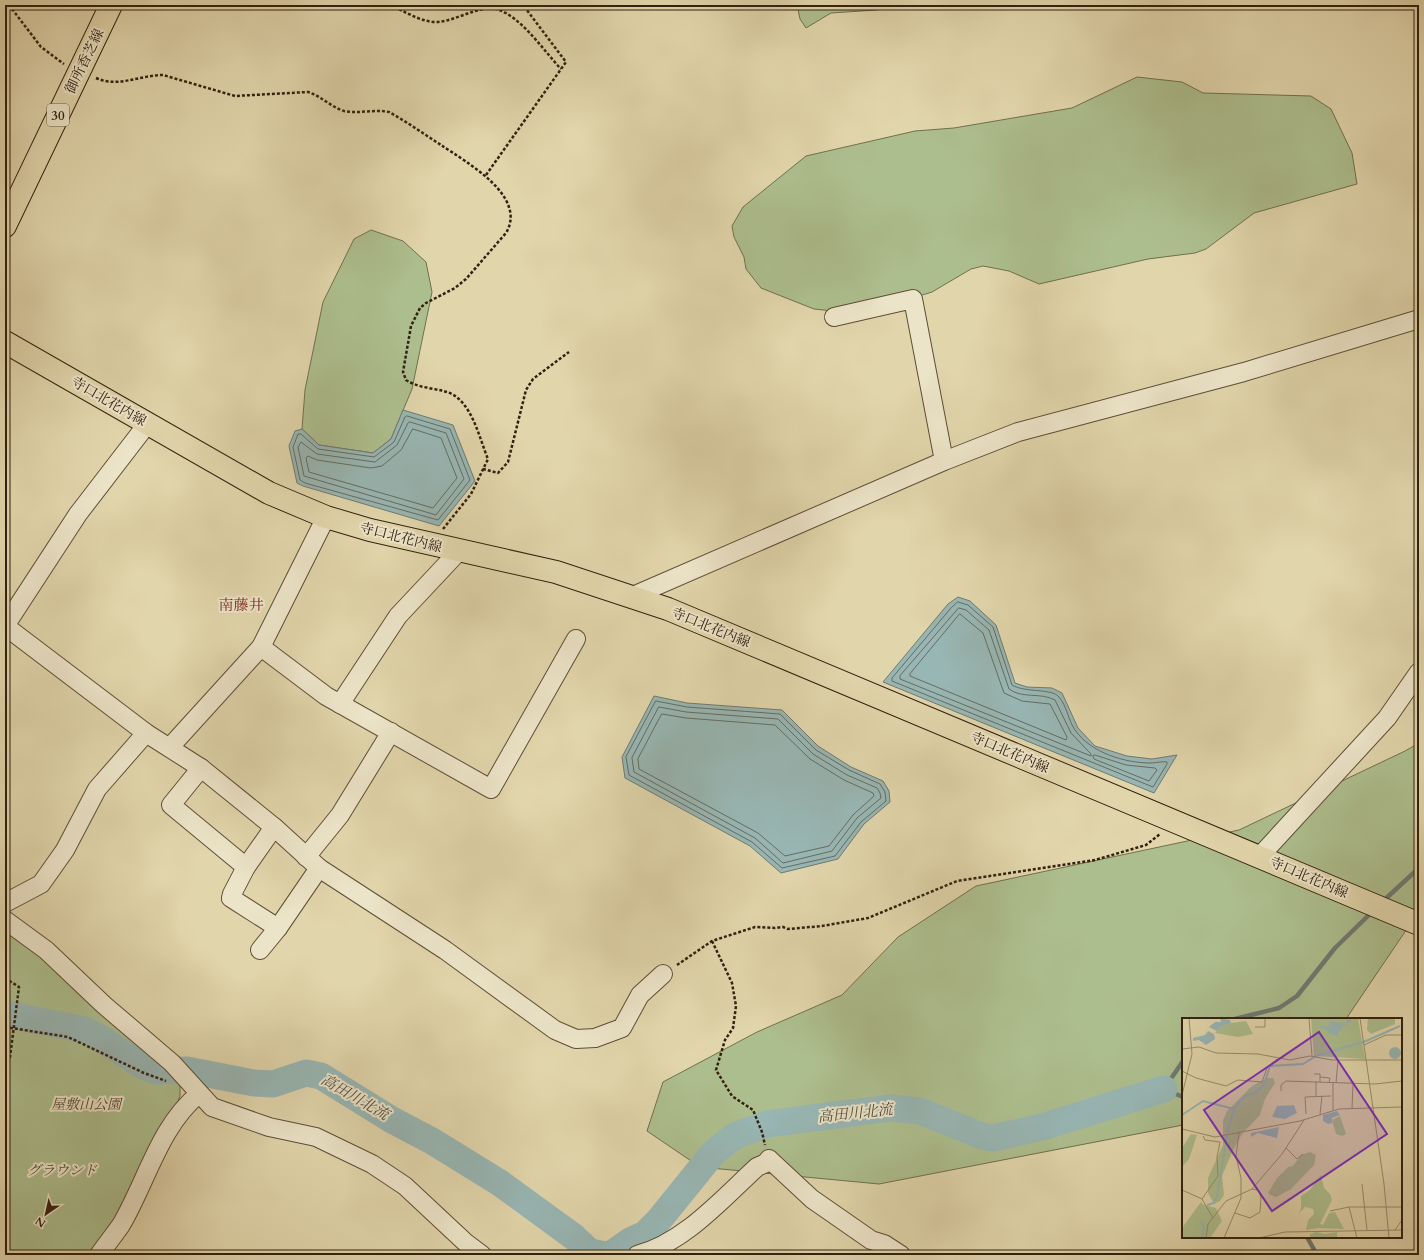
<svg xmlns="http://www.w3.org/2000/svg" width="1424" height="1260" font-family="Cardo,'Noto Serif JP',serif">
<rect width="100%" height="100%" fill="#e1d5ab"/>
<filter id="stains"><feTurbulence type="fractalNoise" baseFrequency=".005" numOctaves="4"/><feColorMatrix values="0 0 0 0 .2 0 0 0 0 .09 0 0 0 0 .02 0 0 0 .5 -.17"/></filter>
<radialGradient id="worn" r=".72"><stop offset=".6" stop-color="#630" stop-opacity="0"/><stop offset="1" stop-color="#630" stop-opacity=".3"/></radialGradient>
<g fill="#adbe8e" stroke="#70704e">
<polygon points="797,5 895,5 877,10 831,13 806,28 800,19"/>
<polygon points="1137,77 1182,82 1203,93 1311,96 1331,109 1352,153 1357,184 1254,213 1206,249 1195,253 1148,259 1039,284 1009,271 983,266 971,269 932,292 861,314 814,309 761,288 746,269 744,257 734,237 732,226 743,207 806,156 915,131 954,128 1072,108"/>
<polygon points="371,230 403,241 426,262 432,292 412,389 391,439 373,453 319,445 302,429 305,390 323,302 354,239"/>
<polygon points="1419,743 1419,911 1346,1019 1183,1019 1183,1125 879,1184 700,1167 647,1131 663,1082 757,1032 842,995 898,937 976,886 1239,830 1405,751"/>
<polygon points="5,932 52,964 186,1079 180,1084 180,1096 175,1109 113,1225 91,1255 5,1255"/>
</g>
<g fill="#98b6b3" stroke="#6f7a71">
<polygon points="403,410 453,425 475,481 439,526 303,486 297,483 289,446 295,431 302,429 319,445 373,453 391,439"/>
<polygon points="958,597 970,601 996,625 1015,683 1027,687 1052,688 1062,693 1078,728 1095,746 1127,756 1152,759 1177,755 1154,793 883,682 948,604"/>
<polygon points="654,696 687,703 782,710 818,746 851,767 883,781 889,791 890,802 864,824 838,859 781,873 750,846 625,778 622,757"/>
</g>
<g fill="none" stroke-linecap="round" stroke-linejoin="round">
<g stroke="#656c61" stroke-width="1">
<polygon points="407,416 450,429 470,480 438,520 305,483 300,480 293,447 298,434 301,434 318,449 374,457 394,442 405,417"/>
<polygon points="410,422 446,433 464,479 436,515 304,476 298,447 301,442 317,454 375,462 397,445 408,423"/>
<polygon points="413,429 441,438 457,478 433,508 309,472 306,458 308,456 317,460 371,468 382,466 401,450"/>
<path d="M958,602L968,605L993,627L1012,685C1025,693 1052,688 1059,697C1067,706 1068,720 1075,730C1091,753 1125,763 1151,763C1157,763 1162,761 1167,762V764L1153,787L892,681V678L951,608Z"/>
<path d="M959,608L966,610L989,630L1009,689C1022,699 1040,692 1055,700L1071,733L1091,754V756L900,679V676Z"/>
<polygon points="960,614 983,633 1004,693 1022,701 1050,704 1067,737 1066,740 910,676 910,674"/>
<polygon points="656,701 687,707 780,714 816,750 849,770 880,784 885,792 886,801 861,822 835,856 782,868 752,842 629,775 626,757"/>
<polygon points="659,707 686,712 778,719 813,754 847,775 877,788 880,793 881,798 857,818 832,851 783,863 755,838 634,772 632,758"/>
<polygon points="662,714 686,718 775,725 810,759 844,780 873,793 874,796 853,815 829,846 785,856 758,833 639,769 638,759"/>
<polygon points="1095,755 1126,765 1155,768 1157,770 1149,781 1094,759 1093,756"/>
</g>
<g stroke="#6f7a71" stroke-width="4.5">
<polyline points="1382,902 1419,868"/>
<polyline points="1235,1019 1279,1008 1297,996 1335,948 1373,911"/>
<polyline points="1183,1061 1164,1089 1183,1097"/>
<polyline points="1307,1237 1317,1255"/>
</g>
<g stroke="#98b6b3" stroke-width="27">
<polyline points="5,1014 85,1030 100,1038 141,1065 156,1071 187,1070 254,1083 273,1084 306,1073 321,1076 392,1120 432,1141 500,1183 574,1237 590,1252 607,1255"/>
<polyline points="610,1255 630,1241 645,1234 659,1220 714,1152 735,1136 767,1124 890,1108 920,1111 982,1136 993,1138 1042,1127 1164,1089"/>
</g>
<g stroke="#5e4e36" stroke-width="20">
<g id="minor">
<polyline points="834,317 913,299 944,461"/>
<polyline points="148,423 78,514 5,626 146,733 201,768 274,827 319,868 445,950 555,1030 576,1039 595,1038 622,1028 640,995 663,974"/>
<polyline points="633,596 944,461 1018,432 1244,372 1419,319"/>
<polyline points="261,647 326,696 491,789 576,639"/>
<polyline points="340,704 398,616 459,551"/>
<polyline points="170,747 261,647 326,517"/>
<polyline points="201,768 171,805 246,867"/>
<polyline points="274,827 246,867 232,894 231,898 278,928"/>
<polyline points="1260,856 1387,718 1419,672"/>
<polyline points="306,857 340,815 391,732"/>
<polyline points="5,903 41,884 65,850 97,789 146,733"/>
<polyline points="5,920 46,950 104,1005 172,1063 212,1107 269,1127 316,1137 372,1164 405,1186 466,1243 482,1255"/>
<polyline points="260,950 278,928 319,868"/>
<path d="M99,1255C106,1245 114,1235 121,1225C146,1183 160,1125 199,1094"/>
<path d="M637,1255C684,1243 722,1199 757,1167L766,1163L769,1159L812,1199L871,1240L884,1244L901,1255"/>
</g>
</g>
<g stroke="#32210f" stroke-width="24">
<g id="major">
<polyline points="5,226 111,5"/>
<polyline points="5,342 269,493 326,517 370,530 556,572 668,609 1419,924"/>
</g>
</g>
<g stroke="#32210f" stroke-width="2.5" stroke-dasharray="3 2" stroke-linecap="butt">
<polyline points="9,5 41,47 64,64"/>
<path d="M390,5C404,11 417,20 433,22C454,23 477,5 496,9C520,15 544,51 561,69"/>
<path d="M96,78C118,88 140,75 163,75L235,96L308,92C321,96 331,107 344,111C359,114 374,109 389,112C407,122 424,134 441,145C466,162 528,196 506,233L466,279L455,288L426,303L420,308L411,326L403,372L406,380C418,388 434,388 447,392C472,400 479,438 488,459L471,494L443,529"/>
<polyline points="486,175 566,62 523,5"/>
<polyline points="483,469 498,473 508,462 526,390 533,379 569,352"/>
<polyline points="712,941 732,983 736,1006 733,1028 725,1040 716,1070 732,1096 753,1110 762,1132 765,1145"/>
<polyline points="677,965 712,941 755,927 775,928 783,927 788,929 822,926 868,918 957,881 1095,860 1146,845 1160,834"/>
<polyline points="5,978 19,987 10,1057 5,1057"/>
<polyline points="5,1027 68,1037 144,1073 166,1081"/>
</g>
<use href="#minor" stroke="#ece4c8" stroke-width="18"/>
<use href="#major" stroke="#e1d5ab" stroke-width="22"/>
</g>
<g text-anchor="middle" stroke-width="4" stroke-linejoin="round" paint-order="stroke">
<rect fill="#ece4c8" stroke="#6a5c46" stroke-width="1" x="47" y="104" width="22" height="22" rx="3"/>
<g font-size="13" font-weight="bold" fill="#32210f">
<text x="58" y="120">30</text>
</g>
<g font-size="14" fill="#32210f" stroke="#ece4c8">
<text transform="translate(84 61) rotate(-64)" y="5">御所香芝線</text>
<text transform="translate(109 401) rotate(30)" y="5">寺口北花内線</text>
<text transform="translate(401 537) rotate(14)" y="5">寺口北花内線</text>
<text transform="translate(711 627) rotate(22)" y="5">寺口北花内線</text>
<text transform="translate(1010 752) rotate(23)" y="5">寺口北花内線</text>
<text transform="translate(1309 877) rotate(23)" y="5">寺口北花内線</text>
</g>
<g font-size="14" font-style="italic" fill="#51482f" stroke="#ece4c8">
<text x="86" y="1109">屋敷山公園</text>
<text x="62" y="1175">グラウンド</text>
</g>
<g font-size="15" fill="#7a1f14" stroke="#ece4c8">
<text x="241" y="610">南藤井</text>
</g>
<g font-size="15" font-style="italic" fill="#514e40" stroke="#ece4c8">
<text transform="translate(355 1097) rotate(30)" y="5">高田川北流</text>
<text transform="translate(855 1113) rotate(-6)" y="5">高田川北流</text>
</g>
</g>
<g transform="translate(1182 1018)">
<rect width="220" height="220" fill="#e1d5ab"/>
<path d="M129,0H176L183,41L132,38ZM186,0H213V6L189,16L185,12ZM64,3L71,16L56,19L33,15L38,9L49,5ZM85,60H91L93,65L83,81L78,97L60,116L51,132L40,158L42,177L38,183L32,186L26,175V160L41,127V102L45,93L70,68ZM158,98L164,116L160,118L154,116L150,102ZM9,116L15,117L7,141L0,149V130ZM128,134L134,137L132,147L109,171L94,179L88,177L86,175L95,160L106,149L111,148L119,137ZM139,157L142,170L148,176L150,182L138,206L141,207L147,195L153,194L162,211L136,210L124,212L126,202L132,196L131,191L123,189L116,196L119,191V178L128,172ZM19,184L22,187L34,190L40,203L28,220H0V210ZM134,214L143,216L155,214V220H128V216Z" fill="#adbe8e"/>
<path d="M38,0L48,2L49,5L38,9L35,13L27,9L33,4H39ZM167,1L170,3L161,8L155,18L147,15L141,9L137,10L139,7L146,9L149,3L163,6ZM26,13L32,16L33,21L24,27L17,22L11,23V20L23,17ZM207 35a6 6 0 1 1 12 0a6 6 0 1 1-12 0ZM112,87L115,95L103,101L90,99L95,88ZM155,93L158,97L150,100V105L146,106L141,103V97ZM97,109L95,120L76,115L69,119V115Z" fill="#98b6b3"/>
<path fill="none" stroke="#98b6b3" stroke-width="2" d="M52,91L63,78L73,75L82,67L88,48L121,46L134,38L184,23L218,8M0,97L21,83L52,91L45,115M25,187L32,185L35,178L45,118M19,203L22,210L20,220"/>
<path fill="none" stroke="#9b8d6d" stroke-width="1" d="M127,0L130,38M178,0L202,166L207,220M73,9H83V0M182,27L204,17H220M0,31L17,29L34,35L76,36L108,42L128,38L150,42H220M0,53L14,60L44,68L56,62L80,64L85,50L95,41M132,56H138V64M138,59L148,60L147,65M134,63V78M154,65L156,42M99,73V67L104,63L193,66L220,63M0,77L10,36L7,0M170,90L171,66M151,92V65M124,96L123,79L149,78M138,96L140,78M0,111L33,119L118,103L157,91L220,89M104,130L115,141L121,136M180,166L185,212M0,172L20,181L31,200M20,181L36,158L35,139L38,124L23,122L21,118M167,189L175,220M148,193L167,189H220M53,195L68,200L78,194L79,179L76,172L70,171M213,212L220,202M24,220L26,206L44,183L70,171L100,136L122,102M42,220L59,180V160L54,138L57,115M77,220L103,214L220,212"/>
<path fill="#7b2cbf" fill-opacity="0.15" stroke="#7b2cbf" stroke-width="2" d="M137,14L205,116L90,193L22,92Z"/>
<rect width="220" height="220" fill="none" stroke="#32210f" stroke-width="2"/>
</g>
<rect width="1424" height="1260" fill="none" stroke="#e1d5ab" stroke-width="20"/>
<rect x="6" y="6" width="1412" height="1248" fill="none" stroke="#32210f" stroke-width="2"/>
<rect x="10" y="10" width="1404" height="1240" fill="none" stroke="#32210f"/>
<g transform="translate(46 1214) rotate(214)" stroke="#ece4c8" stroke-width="3" paint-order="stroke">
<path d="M0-3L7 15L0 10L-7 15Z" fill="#32210f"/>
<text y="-6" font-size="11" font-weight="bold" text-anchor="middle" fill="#32210f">N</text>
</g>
<rect width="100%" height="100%" filter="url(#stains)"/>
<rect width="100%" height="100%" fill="url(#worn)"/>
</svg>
